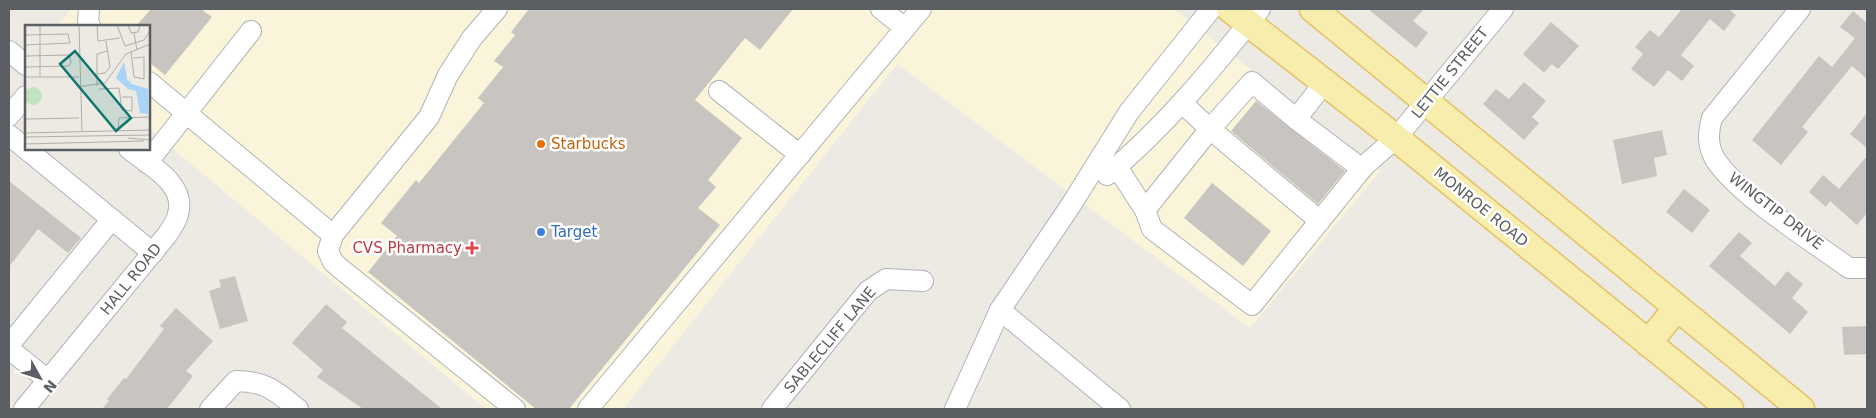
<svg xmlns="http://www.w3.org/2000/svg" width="1876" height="418" font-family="'DejaVu Sans',sans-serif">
<rect width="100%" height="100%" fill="#eceae3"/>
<polygon fill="#faf4da" points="71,9 1174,9 1380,171 1250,328 897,64 623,409 486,409 149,129 149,26 57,26"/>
<g fill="#c8c5c0">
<polygon points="151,9 201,9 212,17 165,75 149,62 149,26 136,26"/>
<polygon points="529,9 793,9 760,50 745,38 695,100 742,138 708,180 716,187 698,208 720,225 569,409 536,409 368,272 397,236 381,223 416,180 419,183 484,103 478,98 503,67 494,61 515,35 511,32"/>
<polygon points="1368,9 1424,9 1413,21 1428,33 1416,48"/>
<polygon points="1682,9 1728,9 1736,15 1724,31 1710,19 1681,55 1694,66 1682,81 1668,70 1654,87 1631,69 1643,54 1635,47 1650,30 1659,37"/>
<polygon points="1853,11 1867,23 1867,79 1852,66 1802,127 1808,132 1781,165 1752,140 1819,56 1832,67 1855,38 1840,27"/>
<polygon points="1551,22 1579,46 1558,69 1552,64 1544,73 1523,54"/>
<polygon points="1524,82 1546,101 1532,117 1539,123 1524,140 1483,104 1496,89 1509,99"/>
<polygon points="1256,101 1345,171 1318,204 1231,131"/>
<polygon points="1867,113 1867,148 1850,134"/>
<polygon points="1662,130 1667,155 1654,158 1657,176 1622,184 1613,140"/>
<polygon points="1867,156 1867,213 1857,225 1830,201 1826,207 1809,192 1823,175 1839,189"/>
<polygon points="9,181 81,238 68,253 38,229 9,267"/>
<polygon points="1212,183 1271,231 1243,266 1184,218"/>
<polygon points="1684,189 1710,210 1692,233 1666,212"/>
<polygon points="1739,232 1752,243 1740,256 1775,286 1787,271 1803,284 1792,298 1808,312 1790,334 1709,266"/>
<polygon points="235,276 248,321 220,329 209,291 221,287 219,280"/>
<polygon points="326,304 347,322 342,328 442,409 363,409 317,377 323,370 292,343"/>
<polygon points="176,308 213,341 186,371 193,376 167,409 102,409 109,401 107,399 124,378 126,379 164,329 160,326"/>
<polygon points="1867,326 1867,354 1844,355 1842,327"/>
</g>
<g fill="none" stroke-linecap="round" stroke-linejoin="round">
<g stroke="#b0b3b7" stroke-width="22">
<g id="minor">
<polyline points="89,9 88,21 90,26"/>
<polyline points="497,9 472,38 448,75 429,117 333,235 328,251 333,262 341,269 515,409"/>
<polyline points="881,9 905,28"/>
<path d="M1800,9L1712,118C1708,133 1707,145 1715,159C1738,195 1812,241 1849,268H1867"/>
<polyline points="9,51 26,65"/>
<polyline points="149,82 333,235"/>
<polyline points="1325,82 1296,119 1362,169"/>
<polyline points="719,91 800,155"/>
<polyline points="9,116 26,96"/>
<polyline points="1296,119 1252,82 1210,129 1320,221"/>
<polyline points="9,135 153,253"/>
<polyline points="147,163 251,31"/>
<polyline points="1117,167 1145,210 1152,229 1252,305 1364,166 1396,138 1503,9"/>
<path d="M1107,175C1165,127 1213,68 1260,9"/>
<polyline points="1145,210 1210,129 1182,103"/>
<polyline points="1000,310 1120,409"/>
<polyline points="9,345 112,219"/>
<polyline points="9,349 48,380"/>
<path d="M24,409L167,235C171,229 177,221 178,214C187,184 149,165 129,149"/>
<path d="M210,409L236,381C265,381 276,391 298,409"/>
<polyline points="588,409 921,9"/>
<polyline points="772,409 868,291 886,279 923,281"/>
<polyline points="955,409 1000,310 1071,205 1129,112 1211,9"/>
</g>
</g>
<g stroke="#e3c365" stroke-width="29">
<g id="major">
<polyline points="1230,9 1396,138 1730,409"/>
<polyline points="1313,9 1801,409"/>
<polyline points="1648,343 1677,308"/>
</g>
</g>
<use href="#minor" stroke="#fff" stroke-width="20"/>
<use href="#major" stroke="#f7edad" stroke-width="26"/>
</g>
<circle fill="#e8710a" stroke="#fff" stroke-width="2" cx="541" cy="144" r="5"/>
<circle fill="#3f7fe0" stroke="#fff" stroke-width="2" cx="541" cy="232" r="5"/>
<path fill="#e0444e" stroke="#fff" stroke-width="2" d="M469.5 240.5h5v5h5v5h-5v5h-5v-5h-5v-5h5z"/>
<g text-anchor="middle" stroke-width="5" stroke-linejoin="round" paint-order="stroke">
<g font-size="15" fill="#5b5e62" stroke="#fff">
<text transform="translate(1450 73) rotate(-51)" y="5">LETTIE STREET</text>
<text transform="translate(1481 207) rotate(39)" y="5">MONROE ROAD</text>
<text transform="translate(1776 211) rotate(38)" y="5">WINGTIP DRIVE</text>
<text transform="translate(131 279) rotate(-51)" y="5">HALL ROAD</text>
<text transform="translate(830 340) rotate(-50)" y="5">SABLECLIFF LANE</text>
</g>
<g font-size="15" fill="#c56008" stroke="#fff" text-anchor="start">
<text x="551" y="149">Starbucks</text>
</g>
<g font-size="15" fill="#366cbe" stroke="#fff" text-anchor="start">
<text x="551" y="237">Target</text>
</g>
<g font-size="15" fill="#be3a42" stroke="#fff" text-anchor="end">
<text x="462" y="253">CVS Pharmacy</text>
</g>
</g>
<g transform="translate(25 25)">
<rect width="125" height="125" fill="#eceae3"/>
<path d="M-1 71a9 9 0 1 1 18 0a9 9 0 1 1-18 0Z" fill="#c2e2c2"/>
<path d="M99,37L102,54L107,59L123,64V89L115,88L111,66L103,64L91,53Z" fill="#a9d3f7"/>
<path fill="none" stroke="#aeaeab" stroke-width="1" d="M15,0V52M54,0L57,106M72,0L73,16L95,13M92,0L100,21L119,15L125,6M103,0L106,8L113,7L115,0M109,8L112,25M0,10L43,9L45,18L0,20M106,27L109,52L119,54V32L108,33M0,31L44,30L46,37L44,41L0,42M72,49L80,48L85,42L81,16M0,52H54M72,61V29L82,26M52,62L80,58L101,29L125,19M94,63L97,85L107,86V72H97M74,64L94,63M0,94L54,93M93,105L94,93L125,92M0,108L125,105M0,112L125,110M103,113L125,115M0,119L119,116"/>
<path fill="#0f766e" fill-opacity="0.15" stroke="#0f766e" stroke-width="2.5" d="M50,26L106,93L91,106L35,39Z"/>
<rect width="125" height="125" fill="none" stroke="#5b5e62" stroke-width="2.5"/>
</g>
<rect width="1876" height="418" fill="none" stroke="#5b5e62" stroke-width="20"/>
<g transform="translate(40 378) rotate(130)" stroke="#ffffff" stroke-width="4" paint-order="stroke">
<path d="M0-4L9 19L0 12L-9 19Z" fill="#5b5e62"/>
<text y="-8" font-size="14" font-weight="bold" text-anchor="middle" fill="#5b5e62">N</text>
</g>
</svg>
